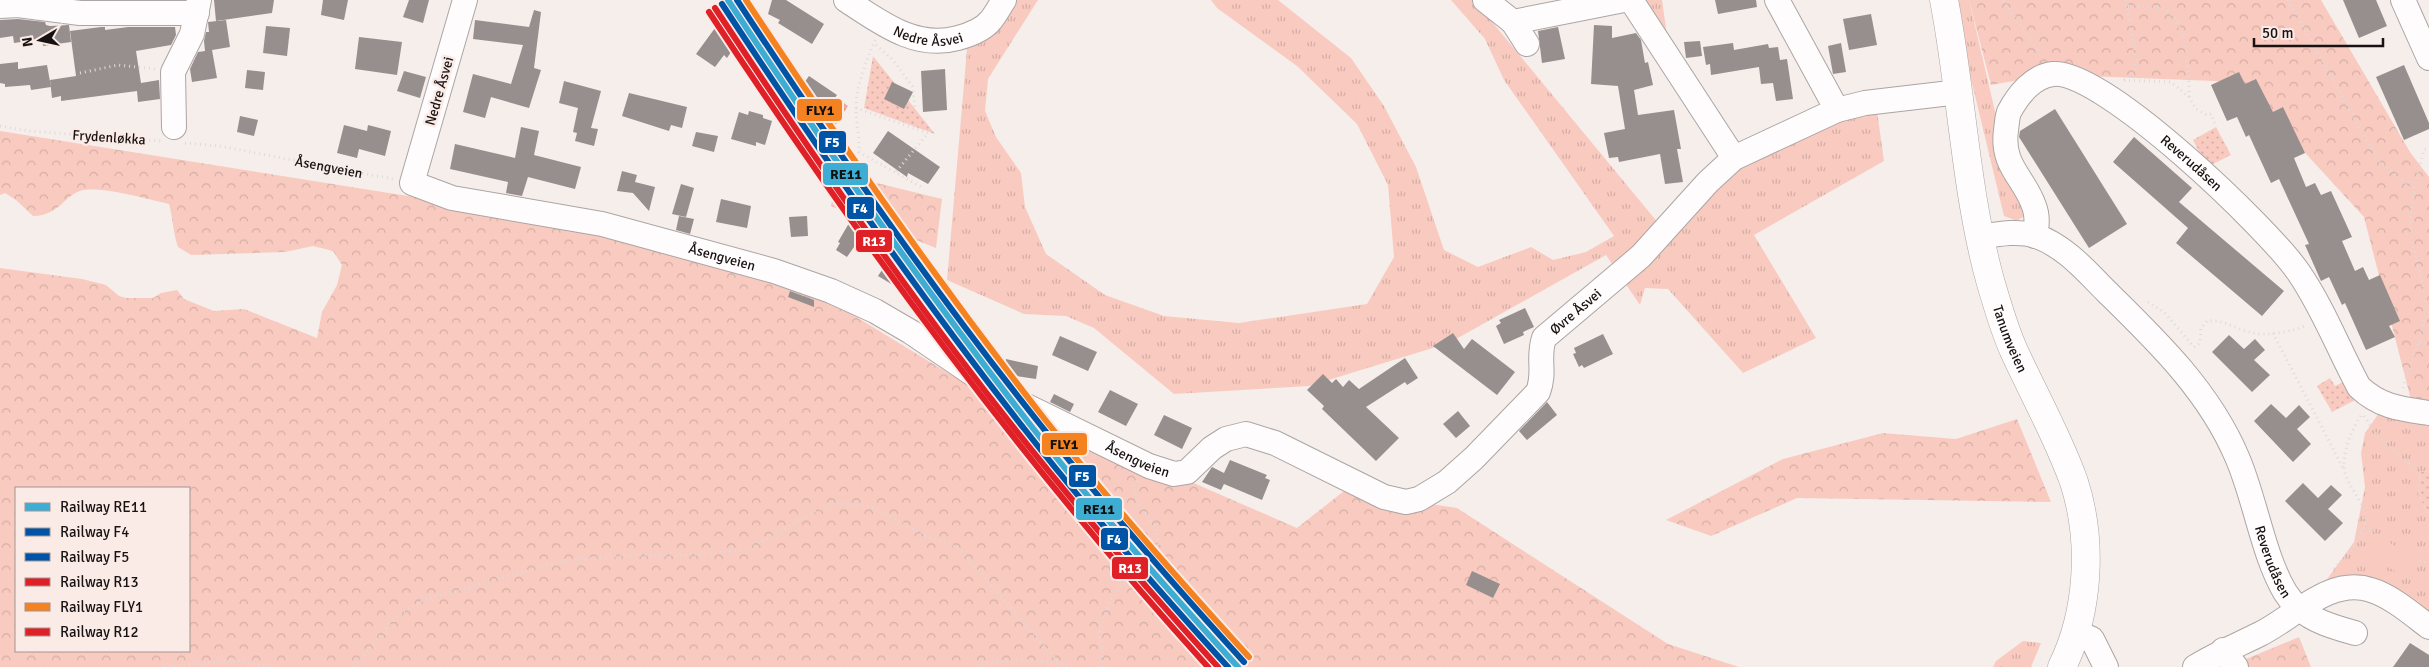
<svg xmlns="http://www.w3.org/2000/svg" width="2429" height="667" font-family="Signika,sans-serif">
<defs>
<pattern id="grass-tufts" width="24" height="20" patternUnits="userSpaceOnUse" patternTransform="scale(1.25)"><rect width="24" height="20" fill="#f9cbc0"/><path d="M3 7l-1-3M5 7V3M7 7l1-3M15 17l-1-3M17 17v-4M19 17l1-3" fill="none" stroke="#d5ada4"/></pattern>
<pattern id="forest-crowns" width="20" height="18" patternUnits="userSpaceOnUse" patternTransform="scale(1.25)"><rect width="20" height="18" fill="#f9cbc0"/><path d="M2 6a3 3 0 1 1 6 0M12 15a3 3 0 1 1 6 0" fill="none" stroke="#d5ada4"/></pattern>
<pattern id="park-dots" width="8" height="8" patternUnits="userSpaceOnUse" patternTransform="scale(1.25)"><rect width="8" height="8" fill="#f9cbc0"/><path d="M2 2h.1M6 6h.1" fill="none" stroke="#d5ada4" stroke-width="1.8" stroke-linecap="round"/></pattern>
<pattern id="water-rules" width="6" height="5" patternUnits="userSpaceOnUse" patternTransform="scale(1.25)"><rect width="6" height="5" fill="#f1aa9a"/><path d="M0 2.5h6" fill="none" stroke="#ce9184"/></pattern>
</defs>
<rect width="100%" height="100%" fill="#f6eeeb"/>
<g fill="url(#grass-tufts)">
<polygon points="1012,0 1038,0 988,79 985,111 996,137 1021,173 1025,207 1046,254 1105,295 1164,316 1239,323 1367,304 1394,257 1388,185 1357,124 1297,66 1217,8 1211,0 1278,0 1351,58 1384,106 1416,167 1444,250 1478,267 1531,247 1553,260 1586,252 1614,236 1504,80 1485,39 1451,0 1474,0 1659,224 1734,162 1876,104 1884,161 1754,235 1816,338 1743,373 1668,289 1645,288 1640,305 1606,255 1449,343 1309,386 1174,394 1094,328 1066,316 1024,314 947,280 967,49 986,37"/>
<polygon points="1639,0 1662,0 1668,42"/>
<polygon points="1952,0 1969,0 2012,184 2030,212 2017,221 2004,216"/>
<polygon points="2379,413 2429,421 2429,471 2420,472 2418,494 2429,515 2429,615 2325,582 2354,542 2365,487 2361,453 2365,433"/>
<polygon points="2023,641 2041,643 2031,667 1993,667 1996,661"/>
</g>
<g fill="url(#forest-crowns)" fill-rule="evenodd">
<polygon points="1969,0 2321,0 2410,152 2429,177 2429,403 2411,400 2364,217 2240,82 2085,76 2066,72 1991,85"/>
<path d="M0,131L747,250L966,384L1297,528L1344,491L1457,508L1668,644L1739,667H0V268L82,279L106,285L119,296L126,298H153L161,293L177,290L184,299L214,311L244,309L317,338L322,312L337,285L342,265L333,251L313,246L285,252L191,255L178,247C173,233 173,218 169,204C146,199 107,187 84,190C65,193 60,216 33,216L16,200L5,193L0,195ZM16,488H189V651H16Z"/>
<polygon points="836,173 942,199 936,248 831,206"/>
<polygon points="2017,419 2051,502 1797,498 1711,536 1666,520 1783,459 1883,433 1956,439"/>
<polygon points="2299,637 2311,667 2227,667"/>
</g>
<g fill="url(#park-dots)">
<polygon points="873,56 935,134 864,108"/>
<polygon points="2216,127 2231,155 2207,167 2193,140"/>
<polygon points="2330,378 2335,386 2347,380 2357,399 2332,412 2317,386"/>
<polygon points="2429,471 2429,515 2418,494 2420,472"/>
</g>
<polygon fill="#f9cbc0" points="2376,535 2420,560 2409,579 2365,554"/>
<polygon fill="url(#water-rules)" points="837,98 848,106 835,126 824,118"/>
<g fill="#968f8e">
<polygon points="214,0 274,0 272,13 216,21"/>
<polygon points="323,0 348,0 344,20 321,15"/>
<polygon points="409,0 429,0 423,23 403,17"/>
<polygon points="772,0 786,0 824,24 812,44 778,23 780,20 768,14"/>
<polygon points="1715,0 1756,0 1757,7 1718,14"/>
<polygon points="2343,0 2376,0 2387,26 2359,38"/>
<polygon points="534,10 541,12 534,68 541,70 529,108 491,97 485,118 463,112 473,74 511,84 523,45 473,39 475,20 529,27"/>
<polygon points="1871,14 1877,45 1849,50 1843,19"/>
<polygon points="18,19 45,22 46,25 50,26 69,25 71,42 43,46 42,39 14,43 13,36 0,38 0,20"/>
<polygon points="226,20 230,47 212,50 217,78 192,82 190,69 198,52 205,51 204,41 206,32 209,32 208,22"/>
<polygon points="1594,25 1612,26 1612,38 1636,33 1641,40 1645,63 1648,62 1653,85 1634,90 1638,115 1674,110 1681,149 1677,149 1683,182 1665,184 1660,154 1619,162 1618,157 1609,158 1604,133 1625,129 1618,86 1591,84"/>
<polygon points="266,26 290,28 287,56 263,53"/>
<polygon points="101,27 105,27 105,30 128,27 175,27 176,35 171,45 136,51 141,83 159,80 160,99 138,102 137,91 61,101 61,96 52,98 50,80 76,76 70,31"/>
<polygon points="1558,27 1565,59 1542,63 1538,31"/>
<polygon points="715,28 747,51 749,43 801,87 809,76 837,95 821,116 780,86 777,89 775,87 770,92 753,77 754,76 731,52 727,58 724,55 715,67 696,54"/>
<polygon points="359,37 402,42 397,75 355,69"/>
<polygon points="1700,41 1702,56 1686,58 1684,42"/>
<polygon points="1733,43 1734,50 1768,44 1769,48 1778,47 1780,60 1787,59 1793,99 1776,101 1773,83 1761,84 1759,67 1711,75 1710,64 1706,65 1703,47"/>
<polygon points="1841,43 1846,72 1833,74 1828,46"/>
<polygon points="18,62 18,69 47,65 51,87 31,90 30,85 5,87 5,84 0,83 0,64"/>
<polygon points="2404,65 2429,123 2429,129 2404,140 2376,77"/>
<polygon points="945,69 947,110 923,112 921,71"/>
<polygon points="247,70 265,72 263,90 245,88"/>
<polygon points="404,71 426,77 420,98 397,91"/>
<polygon points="2239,72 2245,84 2256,79 2273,112 2283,107 2305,153 2294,158 2306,187 2315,183 2321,195 2331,191 2352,237 2342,241 2355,271 2363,267 2369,280 2380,275 2400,321 2389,326 2395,337 2366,350 2345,303 2342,305 2329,277 2321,281 2305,245 2309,244 2279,179 2271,183 2249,135 2246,137 2237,117 2227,121 2211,85"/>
<polygon points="564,81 601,91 591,128 598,129 594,146 575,141 577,133 573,132 578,108 559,103"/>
<polygon points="892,82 913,92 904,109 884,99"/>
<polygon points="629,93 687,107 682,128 671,125 669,131 622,116"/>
<polygon points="2055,109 2127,224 2089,248 2019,137 2020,131"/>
<polygon points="749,111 763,115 763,118 772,121 765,145 756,142 756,146 731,139 739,112 748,115"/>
<polygon points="240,116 258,120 254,136 237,132"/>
<polygon points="344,125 367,131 368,125 391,131 385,156 359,149 357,158 337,153"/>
<polygon points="521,127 539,131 534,155 581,167 575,189 528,177 522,196 506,193 508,182 450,169 455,144 515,158"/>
<polygon points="888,131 940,167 928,184 908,173 907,177 873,153"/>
<polygon points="696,132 718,136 714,152 692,146"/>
<polygon points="2134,137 2192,188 2179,202 2284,291 2262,316 2176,243 2188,228 2113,162"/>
<polygon points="622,171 637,175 635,182 655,187 649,211 633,193 617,191"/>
<polygon points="681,184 694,188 686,217 672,214"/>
<polygon points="721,199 751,206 747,228 716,222"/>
<polygon points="679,216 694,219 690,234 676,230"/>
<polygon points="807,216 808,236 791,237 789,217"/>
<polygon points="852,218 879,236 869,254 854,247 847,257 836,250 840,243 838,242"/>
<polygon points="886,264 915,281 908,294 878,276"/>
<polygon points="790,291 814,300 814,307 788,297"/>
<polygon points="1525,308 1534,327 1523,332 1524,335 1504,344 1496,326 1501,323 1499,320"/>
<polygon points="1453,333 1464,349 1472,339 1515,372 1497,395 1433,346"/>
<polygon points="1603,334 1613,354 1584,368 1582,365 1579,367 1573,354 1576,353 1574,348"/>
<polygon points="2229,335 2244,349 2255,339 2265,350 2254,360 2270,375 2252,392 2212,352"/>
<polygon points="1060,336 1097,352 1088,371 1052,355"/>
<polygon points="1405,358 1418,378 1407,385 1405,382 1366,407 1399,438 1376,461 1322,409 1324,406 1307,390 1323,374 1332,383 1336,379 1343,387 1349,380 1359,389"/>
<polygon points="1006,359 1038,366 1036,379 1003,374"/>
<polygon points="1110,390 1138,404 1126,426 1098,412"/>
<polygon points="1054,394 1074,404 1070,412 1050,402"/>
<polygon points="1547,402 1557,415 1527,440 1519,431"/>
<polygon points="2271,404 2286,418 2299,405 2310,417 2297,429 2311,444 2293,462 2254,421"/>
<polygon points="1458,411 1470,426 1456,438 1443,424"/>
<polygon points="1164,415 1192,428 1182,449 1154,435"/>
<polygon points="1230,460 1267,475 1265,478 1270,480 1262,500 1224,484 1221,490 1202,482 1212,467 1224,473"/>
<polygon points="2303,483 2318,498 2331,485 2342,495 2328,509 2343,523 2325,541 2285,501"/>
<polygon points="1472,571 1500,584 1493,598 1466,585"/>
<polygon points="2410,643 2429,655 2429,667 2393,667"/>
</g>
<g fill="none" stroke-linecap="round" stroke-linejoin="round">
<g stroke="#aba5a4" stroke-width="26">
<g id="minor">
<path id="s2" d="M465,0L412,183L452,198L602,224L774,271L831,291L875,311L911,332L1004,395L1149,466L1174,474L1187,472L1212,448L1226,439L1246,434L1275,443L1384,497L1406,502L1419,499L1447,482L1474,458L1538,392C1546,371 1537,359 1544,338L1641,256L1708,182L1734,158L1837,110L1865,103L1959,92"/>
<path id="s3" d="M846,0C880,22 915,50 958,38C969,35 984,29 991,20C996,14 1000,6 1004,0"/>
<polyline points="1485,0 1513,22 1527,44"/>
<polyline points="1631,0 1734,158"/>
<polyline points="1777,0 1837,110"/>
<polyline points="2403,0 2429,58"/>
<polyline points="0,6 18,5 80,13 197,13"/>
<polyline points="1513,22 1624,0"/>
<polyline points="174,127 173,72 192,34 199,0"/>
<path id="s4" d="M2035,236C2037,225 2038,216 2034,206C2024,177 2001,166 2006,130C2007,124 2007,117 2009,112C2018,95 2033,76 2053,74C2103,69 2270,230 2299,273C2323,308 2339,350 2359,387C2380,407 2401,409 2429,413"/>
<path id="s5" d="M1980,237C1998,234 2019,230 2036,236C2065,246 2086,271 2107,292C2157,341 2209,391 2237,457C2255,498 2263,555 2285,592C2301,618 2329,626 2355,633"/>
<polyline points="2076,632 2092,639 2106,667"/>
<polyline points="2223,650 2236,667"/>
<path d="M2195,667C2216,654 2238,645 2260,634C2293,618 2330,576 2371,590C2391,596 2412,614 2429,627"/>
</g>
</g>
<g stroke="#aba5a4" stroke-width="29">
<g id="major">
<path id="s6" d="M1944,0C1962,93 1965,189 1990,280C1997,304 2004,329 2014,351C2034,395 2058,437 2074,482C2093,541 2089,612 2062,667"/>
</g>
</g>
<g stroke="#dddbda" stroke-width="3" stroke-dasharray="1 4" stroke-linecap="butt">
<polyline points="2003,0 2042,57"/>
<polyline points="2288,0 2377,159 2413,190"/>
<path d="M2128,6C2138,7 2155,5 2164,9C2188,22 2189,73 2189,97"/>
<path d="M875,40C867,59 855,89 856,109C856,124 860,138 859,152L923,188"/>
<polyline points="876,45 893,60 913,87 915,110"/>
<polyline points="80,73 118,65 155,69"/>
<polyline points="2124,80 2171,82 2189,97 2196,109 2207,115 2211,114 2216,127"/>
<polyline points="2124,80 2135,70 2136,59 2126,0"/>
<polyline points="856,108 928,133 895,173"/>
<polyline points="0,126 30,131 161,141"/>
<path id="s1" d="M185,143L219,146L393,179"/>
<path d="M2148,302L2164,312L2194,347L2200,343L2201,328L2207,321C2222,319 2234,328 2249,332C2265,337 2292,332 2307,325"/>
<polyline points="2273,333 2344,470"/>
<polyline points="2420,342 2429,344"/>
<path d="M2403,388C2410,361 2425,337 2425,308C2425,286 2416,262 2412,240C2408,210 2416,179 2424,150L2429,148"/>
<polyline points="2364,416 2378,437 2420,472"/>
<polyline points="2365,524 2376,535"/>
<polyline points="2420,560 2429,563"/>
<path d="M2334,569C2345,556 2360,543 2364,525C2370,504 2346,488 2344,468C2343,450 2352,429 2362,414"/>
<polyline points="164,667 233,660 274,667"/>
<polyline points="354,667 399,614 424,600 563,561 629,555 694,555 749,549 832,502 875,508 919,533 958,548 1059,663"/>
<path d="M978,667L981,664C1010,659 1041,658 1070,667"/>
<polyline points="1103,667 1100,629 1110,601 1133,570 1153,559 1159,547 1157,530 1138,501 1134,486 1138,481"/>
</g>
<use href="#minor" stroke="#fefcfc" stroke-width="24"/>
<use href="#major" stroke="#fefcfc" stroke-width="28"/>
<g stroke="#fbebe7" stroke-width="10">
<path id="rail-1" d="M728,0C824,146 924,289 1032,427C1097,510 1167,589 1238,667"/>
</g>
<g stroke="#fbebe7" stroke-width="10">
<path id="rail-2" d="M722,4C818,150 918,294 1026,431C1090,513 1158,590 1228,667"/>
</g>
<g stroke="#fbebe7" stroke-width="10">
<path id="rail-3" d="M737,0C832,145 931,288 1039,423C1104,505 1173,584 1244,662"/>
</g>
<g stroke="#fbebe7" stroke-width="10">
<path id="rail-4" d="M715,8C793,126 871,241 956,353C1038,462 1126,566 1218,667"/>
</g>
<g stroke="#fbebe7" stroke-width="10">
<path id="rail-5" d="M746,0C840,143 938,282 1043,417C1108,500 1178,579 1249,657"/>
</g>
<g stroke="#fbebe7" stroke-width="10">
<path id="rail-6" d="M709,12C861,243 1022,462 1208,667"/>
</g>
<use href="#rail-1" stroke="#3dadd3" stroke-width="6"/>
<use href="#rail-2" stroke="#0054a6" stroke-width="6"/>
<use href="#rail-3" stroke="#0054a6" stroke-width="6"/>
<use href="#rail-4" stroke="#df2027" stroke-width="6"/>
<use href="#rail-5" stroke="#f58220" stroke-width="6"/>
<use href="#rail-6" stroke="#df2027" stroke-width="6"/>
</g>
<g text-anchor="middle" stroke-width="5" stroke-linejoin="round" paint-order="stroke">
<g font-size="14" fill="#181312" stroke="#fbebe7">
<text dy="5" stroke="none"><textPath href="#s3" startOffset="92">Nedre Åsvei</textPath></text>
<text transform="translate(439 91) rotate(-74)" y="5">Nedre Åsvei</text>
<text transform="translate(109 137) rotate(4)" y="5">Frydenløkka</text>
<text dy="5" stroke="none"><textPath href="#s4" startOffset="359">Reverudåsen</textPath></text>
<text dy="5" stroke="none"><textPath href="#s1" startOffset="146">Åsengveien</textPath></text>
<text dy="5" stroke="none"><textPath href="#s2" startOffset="510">Åsengveien</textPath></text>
<text dy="5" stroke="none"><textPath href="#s2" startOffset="1544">Øvre Åsvei</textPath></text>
<text dy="5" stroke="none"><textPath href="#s6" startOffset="346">Tanumveien</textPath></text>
<text dy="5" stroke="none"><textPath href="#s2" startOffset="975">Åsengveien</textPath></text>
<text dy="5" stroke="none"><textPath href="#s5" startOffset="470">Reverudåsen</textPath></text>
</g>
</g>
<g stroke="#fbebe7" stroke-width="2">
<rect x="796" y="98" width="47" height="24" rx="5" fill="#f58220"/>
<rect x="818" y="130" width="29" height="24" rx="5" fill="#0054a6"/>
<rect x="822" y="162" width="47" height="24" rx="5" fill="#3dadd3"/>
<rect x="846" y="196" width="29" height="24" rx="5" fill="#0054a6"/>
<rect x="855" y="229" width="38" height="24" rx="5" fill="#df2027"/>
<rect x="1041" y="432" width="47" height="24" rx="5" fill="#f58220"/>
<rect x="1068" y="464" width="29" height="24" rx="5" fill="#0054a6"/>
<rect x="1075" y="497" width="48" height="24" rx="5" fill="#3dadd3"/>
<rect x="1100" y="527" width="29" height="24" rx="5" fill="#0054a6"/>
<rect x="1111" y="556" width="38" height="24" rx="5" fill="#df2027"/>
</g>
<g font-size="14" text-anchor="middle" font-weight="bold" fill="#fff">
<text x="832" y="147">F5</text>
<text x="860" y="213">F4</text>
<text x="874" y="246">R13</text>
<text x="1082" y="481">F5</text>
<text x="1114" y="544">F4</text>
<text x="1130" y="573">R13</text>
</g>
<g font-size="14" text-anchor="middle" font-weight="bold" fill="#111">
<text x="820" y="115">FLY1</text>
<text x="846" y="179">RE11</text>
<text x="1064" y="449">FLY1</text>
<text x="1099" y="514">RE11</text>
</g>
<rect x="15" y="487" width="175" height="165" fill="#fbebe7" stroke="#a09592"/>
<rect x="25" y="503" width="25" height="8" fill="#3dadd3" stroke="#a09592"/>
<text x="60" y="512" font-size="15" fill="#181312">Railway RE11</text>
<rect x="25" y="528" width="25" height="8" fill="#0054a6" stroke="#a09592"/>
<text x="60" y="537" font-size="15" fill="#181312">Railway F4</text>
<rect x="25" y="553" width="25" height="8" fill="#0054a6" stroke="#a09592"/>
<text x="60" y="562" font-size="15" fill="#181312">Railway F5</text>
<rect x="25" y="578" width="25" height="8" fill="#df2027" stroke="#a09592"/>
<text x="60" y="587" font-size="15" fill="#181312">Railway R13</text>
<rect x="25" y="603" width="25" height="8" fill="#f58220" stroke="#a09592"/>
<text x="60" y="612" font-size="15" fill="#181312">Railway FLY1</text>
<rect x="25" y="628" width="25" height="8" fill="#df2027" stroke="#a09592"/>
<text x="60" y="637" font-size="15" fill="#181312">Railway R12</text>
<g transform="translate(40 40) rotate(261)" stroke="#fbebe7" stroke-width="4" paint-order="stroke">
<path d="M0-4L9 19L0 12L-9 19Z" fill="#181312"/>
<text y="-8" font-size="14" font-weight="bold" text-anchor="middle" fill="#181312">N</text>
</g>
<path d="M2254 38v8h129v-8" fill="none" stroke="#181312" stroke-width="2.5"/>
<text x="2262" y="38" font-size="15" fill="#181312" stroke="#fbebe7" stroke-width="4" paint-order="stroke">50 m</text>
</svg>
